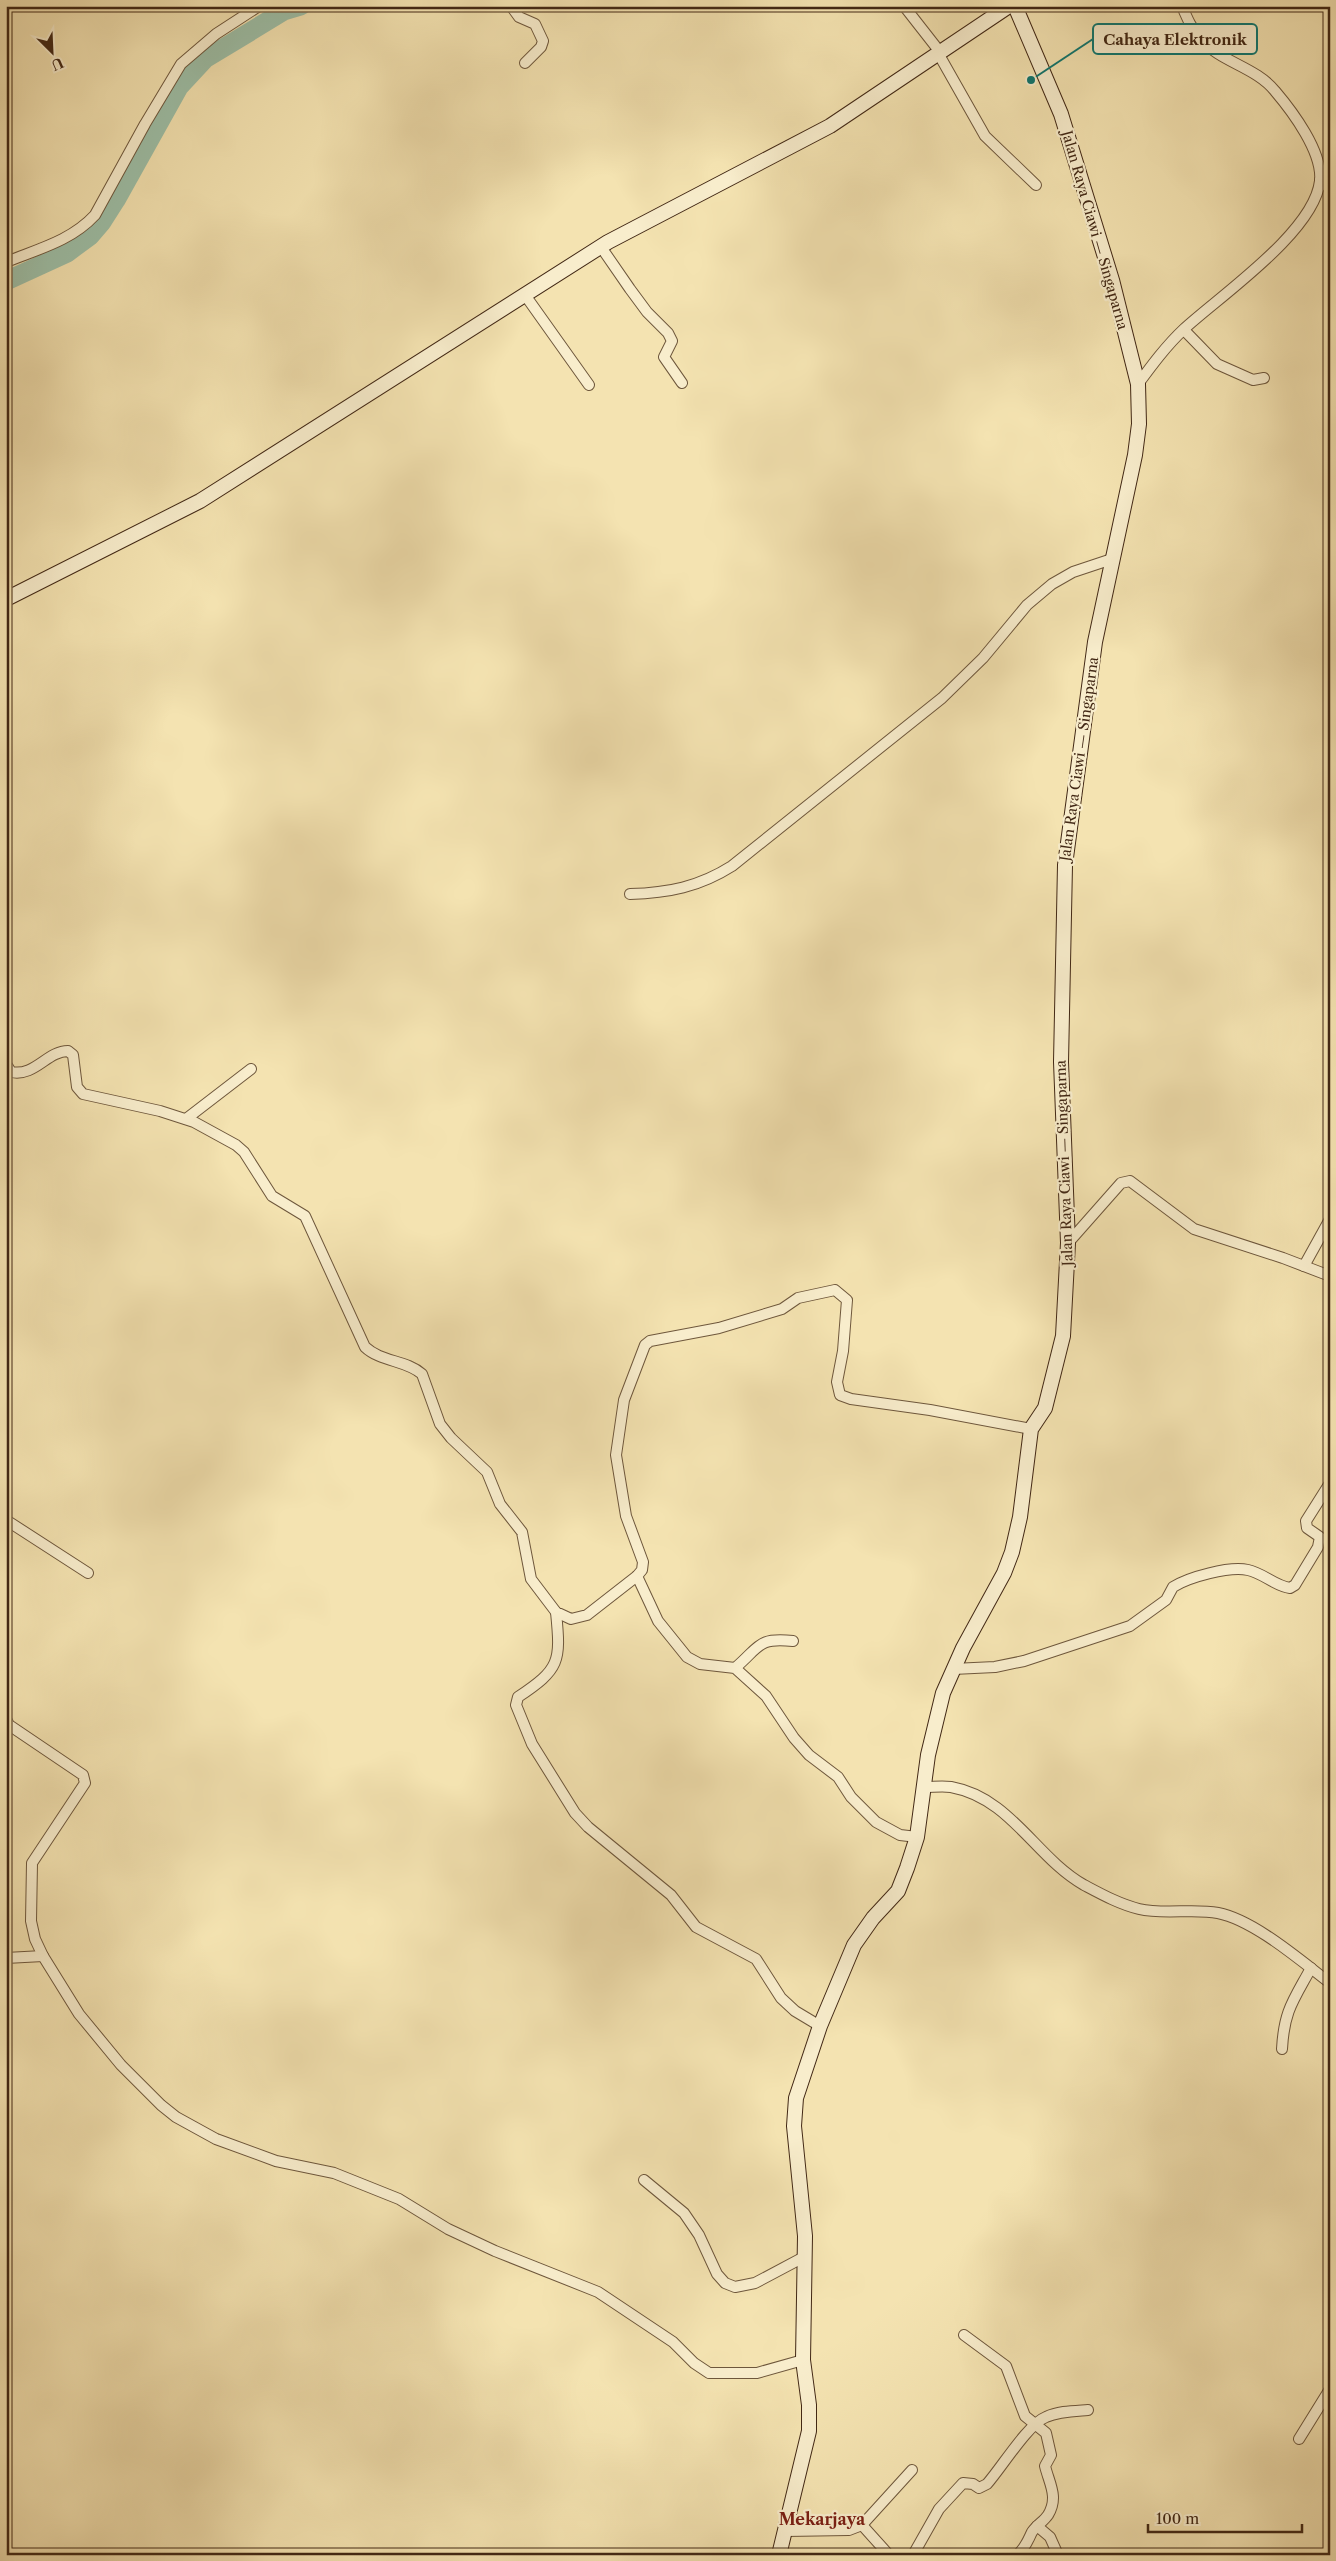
<svg xmlns="http://www.w3.org/2000/svg" width="1336" height="2561" font-family="'Libre Caslon Text',serif">
<rect width="100%" height="100%" fill="#f4e3b1"/>
<filter id="stains"><feTurbulence type="fractalNoise" baseFrequency=".004" numOctaves="4"/><feColorMatrix values="0 0 0 0 .2 0 0 0 0 .09 0 0 0 0 .02 0 0 0 .5 -.17"/></filter>
<radialGradient id="worn" r=".72"><stop offset=".6" stop-color="#630" stop-opacity="0"/><stop offset="1" stop-color="#630" stop-opacity=".3"/></radialGradient>
<g fill="none" stroke-linecap="round" stroke-linejoin="round">
<polyline stroke="#9dbfa7" stroke-width="19" points="6,281 67,253 90,236 102,222 116,200 179,87 205,59 284,11 301,6"/>
<g stroke="#6e573c" stroke-width="12">
<g id="street">
<polyline points="511,6 519,17 535,24 543,41 541,47 525,63"/>
<polyline points="904,6 940,52"/>
<polyline points="938,53 985,136 1036,185"/>
<polyline points="1320,180 1330,189"/>
<polyline points="601,247 630,289 647,312 668,333 672,341 664,357 682,383"/>
<path d="M6,262C38,249 71,241 95,215L145,124L181,64L216,34L259,6"/>
<polyline points="525,295 589,385"/>
<polyline points="1184,330 1217,364 1253,380 1264,378"/>
<path d="M1138,384C1152,365 1166,346 1184,329C1221,295 1314,232 1320,181C1323,152 1292,111 1275,91C1256,67 1220,62 1201,39C1192,30 1187,18 1182,6"/>
<path d="M630,894C668,893 699,887 732,866L942,698L983,658L1027,605L1052,584L1073,572L1112,559"/>
<path d="M6,1064L11,1072C35,1077 47,1051 68,1051L73,1055L77,1087L83,1094L160,1111L194,1122L236,1145L244,1152L272,1196L305,1216L365,1347C381,1362 406,1360 422,1374L440,1424L451,1438L487,1472L500,1504L522,1532L531,1579L556,1612L571,1619L587,1615L637,1576L642,1570L643,1562L626,1516L616,1455L624,1400L645,1345L650,1341L719,1328L782,1309L798,1298L835,1290L847,1300L843,1351L837,1382L840,1395L851,1399L930,1410L1031,1429"/>
<polyline points="186,1119 251,1069"/>
<polyline points="1068,1243 1121,1183 1130,1181 1194,1229 1283,1258 1330,1276"/>
<polyline points="1304,1266 1330,1219"/>
<polyline points="6,1520 88,1573"/>
<polyline points="637,1576 658,1621 687,1657 700,1664 735,1668 766,1696 794,1738 809,1755 838,1777 851,1797 876,1822 900,1835 917,1837"/>
<path d="M556,1612C561,1662 560,1669 518,1697L516,1705L532,1744L575,1813L588,1827L671,1895L696,1927L756,1959L781,1998L795,2011L820,2026"/>
<path d="M735,1668C760,1647 757,1637 793,1641"/>
<path d="M953,1669L995,1667L1024,1661L1130,1626L1166,1600L1173,1587C1189,1577 1229,1566 1248,1570C1263,1573 1275,1586 1290,1588L1295,1585L1318,1547L1320,1537L1307,1528L1306,1521L1330,1483"/>
<polyline points="6,1719 9,1725 83,1775 85,1783 32,1863 31,1921 35,1939 43,1956 79,2014 121,2065 161,2105 176,2117 216,2139 276,2161 334,2173 399,2199 448,2229 495,2251 598,2292 673,2342 694,2363 709,2373 757,2373 803,2360"/>
<path d="M925,1787C933,1787 943,1786 951,1787C1011,1798 1035,1857 1084,1885C1101,1894 1119,1904 1139,1909C1165,1915 1193,1908 1218,1913C1254,1920 1301,1961 1330,1983"/>
<polyline points="6,1958 43,1956"/>
<path d="M1282,2049C1284,2011 1293,2001 1311,1968"/>
<polyline points="644,2180 684,2213 699,2235 717,2274 725,2283 735,2287 755,2283 804,2257"/>
<path d="M964,2335L1006,2366L1025,2416L1046,2433L1051,2455L1045,2466C1049,2483 1059,2497 1048,2515C1044,2521 1037,2525 1032,2532C1028,2540 1025,2549 1017,2555"/>
<polyline points="1299,2439 1330,2389"/>
<polyline points="862,2525 889,2555"/>
<polyline points="1037,2526 1050,2537 1058,2555"/>
<polyline points="786,2531 849,2530 862,2525 912,2470"/>
<path d="M913,2555L939,2509L963,2483L973,2484L979,2488L987,2484C1002,2467 1028,2424 1046,2417C1059,2411 1074,2411 1088,2410"/>
</g>
</g>
<g stroke="#422815" stroke-width="16">
<g id="secondary">
<polyline points="6,599 200,501 608,242 830,126 1009,6"/>
<polyline points="779,2555 809,2431 809,2405 803,2360 805,2236 794,2126 796,2098 820,2026 854,1945 873,1918 898,1891 907,1868 917,1837 928,1755 943,1693 963,1648 1004,1573 1012,1552 1020,1517 1031,1429 1045,1408 1063,1336 1068,1243 1061,1062 1065,865 1095,642 1135,455 1139,424 1138,384 1112,280 1061,114 1015,6"/>
</g>
</g>
<use href="#street" stroke="#f8edcc" stroke-width="10"/>
<use href="#secondary" stroke="#f8edcc" stroke-width="14"/>
</g>
<g text-anchor="middle" stroke-width="4.5" stroke-linejoin="round" paint-order="stroke">
<g font-size="14" fill="#422815" stroke="#f8edcc">
<text transform="translate(1095 230) rotate(74)" y="5">Jalan Raya Ciawi — Singaparna</text>
<text transform="translate(1079 759) rotate(-82)" y="5">Jalan Raya Ciawi — Singaparna</text>
<text transform="translate(1064 1163) rotate(-92)" y="5">Jalan Raya Ciawi — Singaparna</text>
</g>
<g font-size="16" font-weight="bold" fill="#7a1f14" stroke="#f8edcc">
<text x="822" y="2525">Mekarjaya</text>
</g>
</g>
<path fill="none" stroke="#0f766e" stroke-width="2" d="M1031 80L1093 39"/>
<circle fill="#0f766e" stroke="#f8edcc" stroke-width="2" cx="1031" cy="80" r="5"/>
<rect fill="#f8edcc" stroke="#0f766e" stroke-width="2" x="1093" y="24" width="164" height="30" rx="5"/>
<g font-size="15" text-anchor="middle" font-weight="bold" fill="#422815">
<text x="1175" y="45">Cahaya Elektronik</text>
</g>
<rect width="1336" height="2561" fill="none" stroke="#f4e3b1" stroke-width="25"/>
<rect x="8" y="8" width="1321" height="2546" fill="none" stroke="#422815" stroke-width="2.5"/>
<rect x="12" y="12" width="1311" height="2536" fill="none" stroke="#422815"/>
<g transform="translate(52 52) rotate(156)" stroke="#f8edcc" stroke-width="4" paint-order="stroke">
<path d="M0-4L9 19L0 12L-9 19Z" fill="#422815"/>
<text y="-8" font-size="14" font-weight="bold" text-anchor="middle" fill="#422815">U</text>
</g>
<path d="M1148 2524v8h154v-8" fill="none" stroke="#422815" stroke-width="2.5"/>
<text x="1156" y="2524" font-size="15" fill="#422815" stroke="#f8edcc" stroke-width="4" paint-order="stroke">100 m</text>
<rect width="100%" height="100%" filter="url(#stains)"/>
<rect width="100%" height="100%" fill="url(#worn)"/>
</svg>
